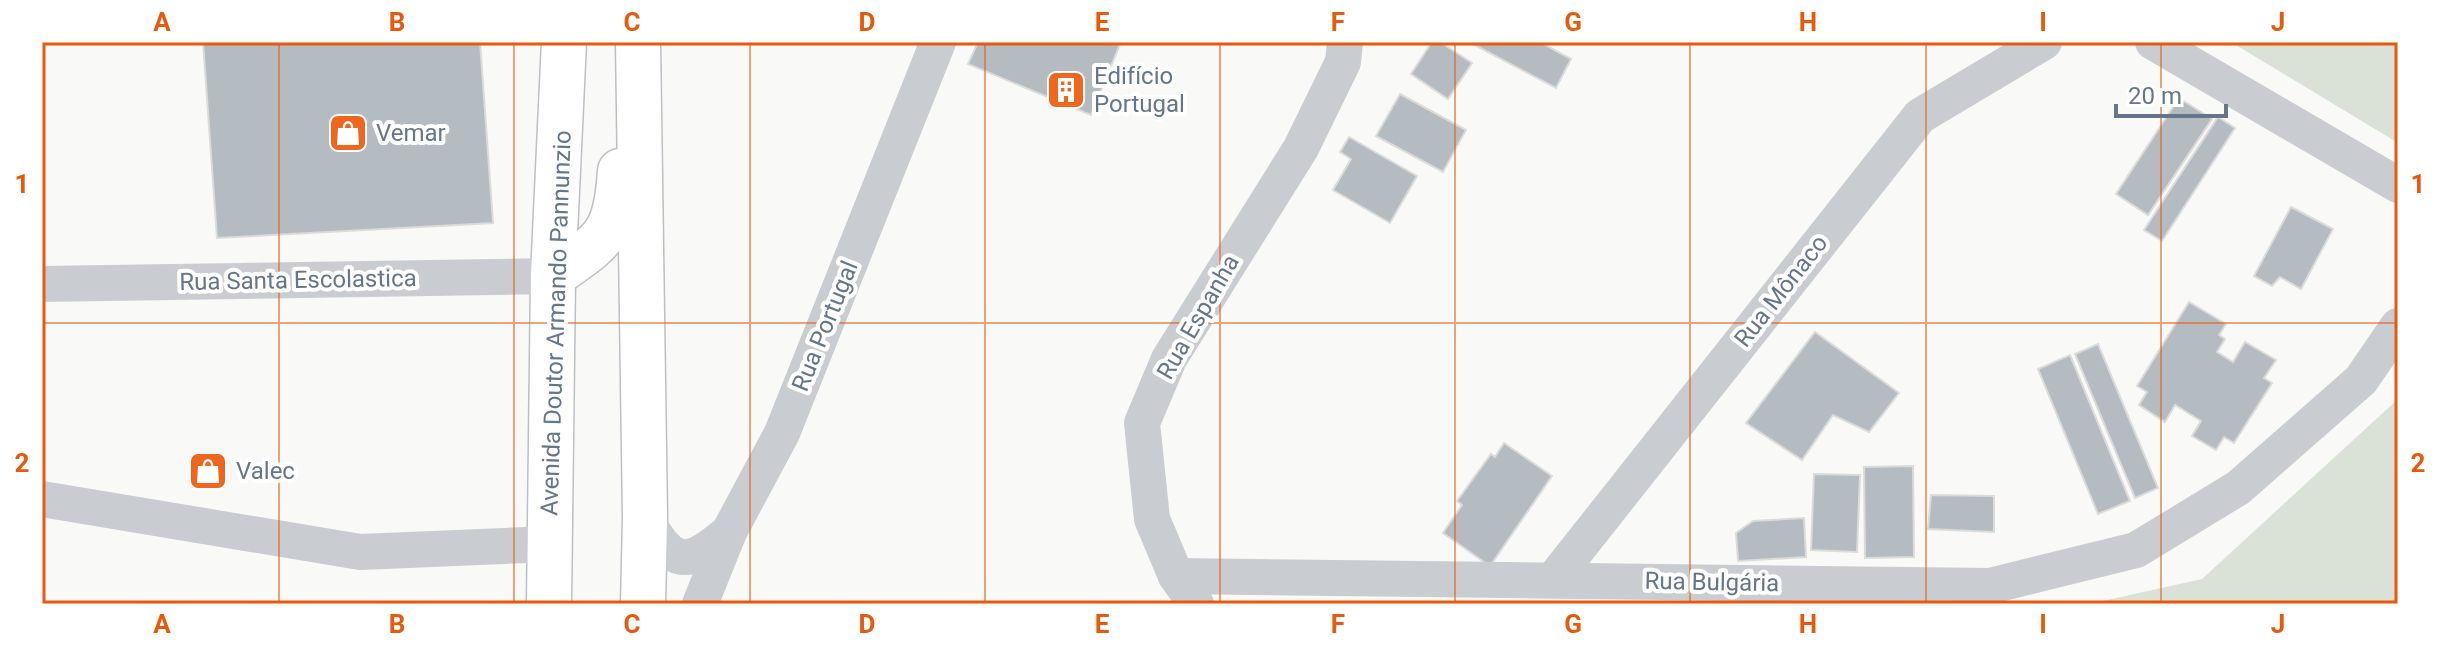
<svg xmlns="http://www.w3.org/2000/svg" width="2440" height="646" font-family="Roboto,sans-serif">
<rect width="100%" height="100%" fill="#f9f9f7"/>
<g fill="#dae2d7">
<polygon points="2231,42 2398,42 2398,143"/>
<polygon points="2398,399 2398,604 2089,604 2202,579"/>
</g>
<g fill="#b4bbc1" stroke="#dbdbd9" stroke-width="2">
<polygon points="203,42 480,42 493,223 217,238"/>
<polygon points="978,42 1121,42 1091,115 968,64"/>
<polygon points="1432,42 1440,42 1472,63 1448,99 1411,74"/>
<polygon points="1469,42 1540,42 1571,59 1556,88"/>
<polygon points="1400,94 1466,130 1443,172 1376,136"/>
<polygon points="2179,98 2212,119 2148,215 2116,194"/>
<polygon points="2218,117 2235,128 2162,241 2144,230"/>
<polygon points="1349,137 1417,176 1390,223 1333,190 1351,159 1340,152"/>
<polygon points="2291,207 2333,229 2301,289 2280,277 2272,286 2254,276"/>
<polygon points="2189,302 2226,324 2219,335 2225,339 2217,352 2233,362 2245,342 2276,360 2264,378 2272,383 2234,443 2224,437 2216,450 2192,436 2201,421 2175,405 2165,422 2139,405 2147,392 2137,386"/>
<polygon points="1815,332 1899,393 1869,432 1833,415 1802,460 1746,423"/>
<polygon points="2098,344 2158,488 2135,498 2075,354"/>
<polygon points="2070,355 2130,501 2098,514 2038,369"/>
<polygon points="1504,443 1552,476 1490,566 1443,533 1462,505 1457,501 1491,454 1495,457"/>
<polygon points="1913,466 1914,557 1865,558 1864,467"/>
<polygon points="1814,474 1860,475 1857,552 1811,550"/>
<polygon points="1931,495 1994,496 1994,532 1928,529"/>
<polygon points="1804,518 1806,557 1738,561 1736,533 1753,521"/>
</g>
<g fill="none" stroke-linecap="round" stroke-linejoin="round">
<g stroke="#bcbfc4" stroke-width="47">
<g id="major">
<polyline points="638,42 645,518 643,604"/>
<path d="M553,276C604,240 616,236 620,171"/>
<polyline points="549,604 553,276 564,42"/>
</g>
</g>
<g stroke="#c9ccd0" stroke-width="36">
<polyline points="2153,42 2398,185"/>
<polyline points="42,284 553,276"/>
<polyline points="42,499 360,552 550,544"/>
<path d="M645,518C673,567 686,568 729,532"/>
<polyline points="1176,576 1990,586 2136,550 2238,488 2361,380 2398,326"/>
<polyline points="1553,580 1920,116 2044,42"/>
<polyline points="700,604 729,532 782,433 938,42"/>
<polyline points="1196,604 1176,576 1152,519 1142,423 1169,359 1301,148 1343,62 1345,42"/>
</g>
<use href="#major" stroke="#fff" stroke-width="44"/>
</g>
<path fill="none" stroke="#e8590c" stroke-width="2" stroke-opacity="0.55" d="M279,42V604M514,42V604M750,42V604M985,42V604M1220,42V604M1455,42V604M1690,42V604M1926,42V604M2161,42V604M42,323H2398"/>
<defs>
<g id="building-square" transform="scale(2)"><rect x="-9" y="-9" width="18" height="18" rx="4" fill="#f1661f" stroke="#fff"/><path d="M-4-6H4V6H1V3H-1V6H-4ZM-2.5-4.3h1.7v1.8h-1.7ZM.8-4.3h1.7v1.8H.8ZM-2.5-1h1.7V.8h-1.7ZM.8-1h1.7V.8H.8Z" fill="#fff"/></g>
<g id="shop-square" transform="scale(2)"><rect x="-9" y="-9" width="18" height="18" rx="4" fill="#f1661f" stroke="#fff"/><path d="M-5-2.5h2.3a2.7 3.5 0 0 1 5.4 0H5L5.5 6h-11ZM-1.5-2.5h3a1.5 2.3 0 0 0-3 0Z" fill="#fff"/></g>
</defs>
<g fill-rule="evenodd">
<use href="#building-square" x="1066" y="90"/>
<use href="#shop-square" x="348" y="133"/>
<use href="#shop-square" x="208" y="471"/>
</g>
<g text-anchor="middle" stroke-width="8" stroke-linejoin="round" paint-order="stroke">
<g font-size="24" fill="#66768a" stroke="#fff" text-anchor="start">
<text x="1094" y="84">Edifício<tspan x="1094" dy="28">Portugal</tspan></text>
<text x="376" y="141">Vemar</text>
<text x="236" y="479">Valec</text>
</g>
<g font-size="24" fill="#66768a" stroke="#fff">
<text transform="translate(298 280) rotate(-1)" y="8">Rua Santa Escolastica</text>
<text transform="translate(1781 291) rotate(-52)" y="8">Rua Mônaco</text>
<text transform="translate(1198 317) rotate(-60)" y="8">Rua Espanha</text>
<text transform="translate(556 323) rotate(-88)" y="8">Avenida Doutor Armando Pannunzio</text>
<text transform="translate(825 326) rotate(-68)" y="8">Rua Portugal</text>
<text transform="translate(1712 582) rotate(1)" y="8">Rua Bulgária</text>
</g>
</g>
<rect width="2440" height="646" fill="none" stroke="#ffffff" stroke-width="88"/>
<path d="M2116 104v12h110v-12" fill="none" stroke="#66768a" stroke-width="4"/>
<text x="2128" y="104" font-size="24" fill="#66768a" stroke="#ffffff" stroke-width="6" paint-order="stroke">20 m</text>
<rect x="44" y="44" width="2352" height="558" fill="none" stroke="#e8590c" stroke-width="3"/>
<g font-size="26" text-anchor="middle" font-weight="bold" fill="#e8590c">
<text x="162" y="31">A</text>
<text x="397" y="31">B</text>
<text x="632" y="31">C</text>
<text x="867" y="31">D</text>
<text x="1102" y="31">E</text>
<text x="1338" y="31">F</text>
<text x="1573" y="31">G</text>
<text x="1808" y="31">H</text>
<text x="2043" y="31">I</text>
<text x="2278" y="31">J</text>
<text x="22" y="193">1</text>
<text x="2418" y="193">1</text>
<text x="22" y="472">2</text>
<text x="2418" y="472">2</text>
<text x="162" y="633">A</text>
<text x="397" y="633">B</text>
<text x="632" y="633">C</text>
<text x="867" y="633">D</text>
<text x="1102" y="633">E</text>
<text x="1338" y="633">F</text>
<text x="1573" y="633">G</text>
<text x="1808" y="633">H</text>
<text x="2043" y="633">I</text>
<text x="2278" y="633">J</text>
</g>
</svg>
